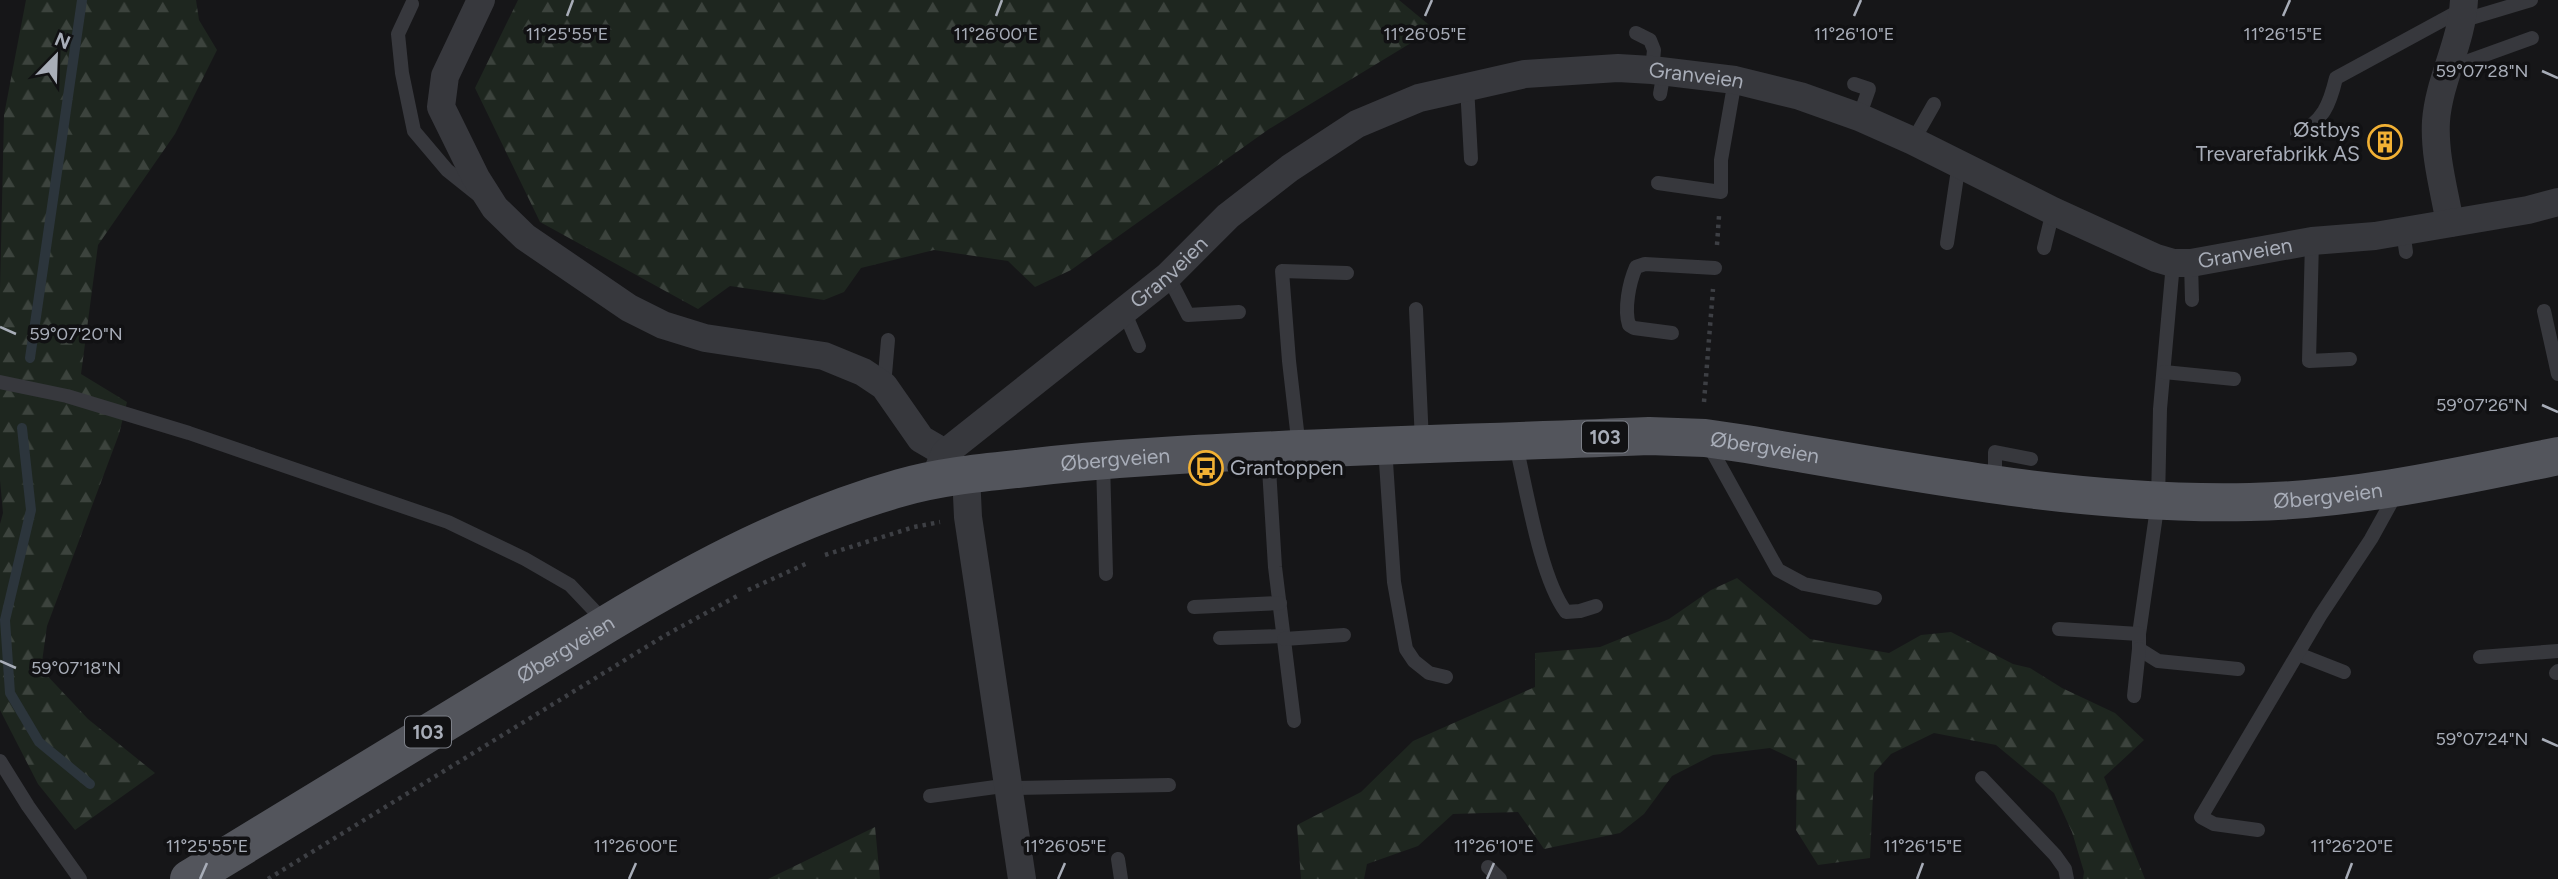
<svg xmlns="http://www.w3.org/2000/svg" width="2558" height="879" font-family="Figtree,sans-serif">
<defs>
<pattern id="forest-firs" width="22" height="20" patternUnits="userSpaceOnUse" patternTransform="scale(1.75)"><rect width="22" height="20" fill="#1e261f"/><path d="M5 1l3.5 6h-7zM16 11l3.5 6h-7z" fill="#3c433d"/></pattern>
</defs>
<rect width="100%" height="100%" fill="#161618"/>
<g fill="url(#forest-firs)">
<polygon points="26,0 196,0 199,20 217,50 175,134 98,245 81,374 127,402 119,434 47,626 41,669 88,719 155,773 75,830 38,784 0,710 0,524 3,513 0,480 0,290 4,115"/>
<polygon points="518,0 1399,0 1434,29 1269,129 1071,270 1035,287 1008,261 934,250 861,268 844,292 824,300 730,286 698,309 540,222 475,88"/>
<polygon points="1737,578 1810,639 1889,653 1921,635 1951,632 2013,664 2030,668 2062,688 2115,713 2144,740 2104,777 2145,879 2083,879 2084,872 2072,832 2054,793 1996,745 1934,733 1891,754 1874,773 1870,858 1818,865 1796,830 1797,761 1770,748 1713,755 1672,776 1644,814 1620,833 1544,849 1518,812 1453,814 1418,846 1367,864 1364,879 1301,879 1297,825 1361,792 1413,741 1535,687 1535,653 1600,647 1669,619 1711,590"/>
<polygon points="875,827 880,879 768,879"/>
</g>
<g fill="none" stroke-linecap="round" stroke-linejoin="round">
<g stroke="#2c353c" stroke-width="10">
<polyline points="30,358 82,0"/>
<polyline points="22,428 31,510 5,620 10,693 39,742 90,784"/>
</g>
<g stroke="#3d3f44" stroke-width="4.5" stroke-dasharray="3.5 5" stroke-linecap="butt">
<polyline points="1717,245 1719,216"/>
<polyline points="1704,402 1713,289"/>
<polyline points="825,555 914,527 940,522"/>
<polyline points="748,590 810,562"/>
<polyline points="268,879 664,636 737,596"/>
</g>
<g stroke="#37383d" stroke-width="14">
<polyline points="412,4 398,34 402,73 414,131 447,170 477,194"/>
<polyline points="2461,21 2531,0"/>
<polyline points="1636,33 1650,40 1654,50 1652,70"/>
<polyline points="2449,68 2532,38"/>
<polyline points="1854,84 1869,89 1859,117"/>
<polyline points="1467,86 1471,159"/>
<polyline points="1660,94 1664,71"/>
<path d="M2297,133C2323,123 2330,103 2336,78L2463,9"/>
<polyline points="1913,141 1934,104"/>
<polyline points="1658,183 1721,192 1721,160 1735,80"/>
<polyline points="2403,231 2406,252"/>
<polyline points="2312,241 2309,361 2350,359"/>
<polyline points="1947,243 1959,163"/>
<polyline points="2044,248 2053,211"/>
<polyline points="2173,263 2160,409 2158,501 2139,634 2139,649 2158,661 2238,669"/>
<polyline points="2191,263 2192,300"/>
<polyline points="1168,276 1188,315 1239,312"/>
<polyline points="1416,309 1422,442"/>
<polyline points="1124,311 1139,346"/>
<polyline points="2544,311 2558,374"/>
<path d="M1672,333L1634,328L1629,325C1624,309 1629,283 1636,267L1645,264L1715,268"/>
<polyline points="2164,372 2234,379"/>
<polyline points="0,382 67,396 189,433 448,522 525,559 570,585 606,623"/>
<polyline points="884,386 888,340"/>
<path d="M1515,441C1526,486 1540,578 1566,612L1580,611L1596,606"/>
<polyline points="1707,442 1778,570 1804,584 1875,598"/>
<polyline points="1385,447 1394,582 1406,649 1414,661 1429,673 1446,677"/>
<polyline points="1299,448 1289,361 1282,271 1347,273"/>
<polyline points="1268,452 1275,567 1294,721"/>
<polyline points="1103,461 1106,574"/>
<polyline points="1995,484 1995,452 2031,459"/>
<polyline points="1194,607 1280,603"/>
<polyline points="2059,629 2139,634"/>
<polyline points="1220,638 1284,636"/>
<polyline points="1284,639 1344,635"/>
<polyline points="2298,654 2344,672"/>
<polyline points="2480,657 2558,651"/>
<polyline points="2556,673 2558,671"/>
<polyline points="2134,696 2139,649"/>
<polyline points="0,761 28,806 80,879"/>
<polyline points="1982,778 2055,855 2065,869 2067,879"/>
<polyline points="1010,788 1169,785"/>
<polyline points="930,796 1010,785"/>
<polyline points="2258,830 2214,824 2201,817 2320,616 2371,539 2397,492"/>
<polyline points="1118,859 1121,879"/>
<polyline points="1488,867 1500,879"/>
</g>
<g stroke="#37383d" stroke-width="28">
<polyline points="481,0 445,76 441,107 476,178 495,208 525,237 629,308 663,325 705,338 824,356 863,372 884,386 921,439 945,453"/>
<path d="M2450,223C2444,190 2434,154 2436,121C2439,80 2462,42 2464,0"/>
<polyline points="966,474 968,517 1022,879"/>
<path id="s1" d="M934,480L945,453L1168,276L1228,216L1290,168L1357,124L1419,98L1525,74L1618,68L1652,70L1735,80L1800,96L1859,117L1913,141L2053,211L2156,258L2173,263H2191L2312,241L2375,236L2528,210L2558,202"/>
</g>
<path stroke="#53555c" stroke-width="38" id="s2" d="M189,879L607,624C700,568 795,518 900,488C938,477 978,473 1017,469C1066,463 1114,459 1163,456C1324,446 1487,443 1649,436L1705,438L1746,444C1913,472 2080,506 2250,502C2354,500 2456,477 2558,456"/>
</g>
<path fill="none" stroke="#a8adb8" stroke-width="2.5" d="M567,16L573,0M996,16L1002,0M1425,16L1432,0M1854,16L1861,0M2283,16L2290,0M2542,71L2558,78M0,327L16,334M2542,405L2558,412M0,661L16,668M2542,739L2558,746M200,879L207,863M629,879L636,863M1058,879L1065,863M1487,879L1494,863M1917,879L1923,863M2346,879L2352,863"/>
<defs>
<g id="building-ring" transform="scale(1.75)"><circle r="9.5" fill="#111113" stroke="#f2b134" stroke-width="1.5"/><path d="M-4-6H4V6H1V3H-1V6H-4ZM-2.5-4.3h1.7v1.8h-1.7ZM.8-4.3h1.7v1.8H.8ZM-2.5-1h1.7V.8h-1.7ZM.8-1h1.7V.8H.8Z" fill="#f2b134"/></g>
<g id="bus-ring" transform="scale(1.75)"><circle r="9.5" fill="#111113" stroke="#f2b134" stroke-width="1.5"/><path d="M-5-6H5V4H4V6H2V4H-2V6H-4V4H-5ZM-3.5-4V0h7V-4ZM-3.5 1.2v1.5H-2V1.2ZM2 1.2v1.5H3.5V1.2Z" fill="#f2b134"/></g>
</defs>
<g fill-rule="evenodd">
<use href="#building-ring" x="2385" y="142"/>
<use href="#bus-ring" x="1206" y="468"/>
</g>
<g text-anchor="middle" stroke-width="7" stroke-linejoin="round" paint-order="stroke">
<g fill="#111113" stroke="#7b7e86" stroke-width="2">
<rect x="1582" y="421.5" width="46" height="31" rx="5"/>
<rect x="405" y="716.5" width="46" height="31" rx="5"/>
</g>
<g font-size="19" font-weight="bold" fill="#a8adb8">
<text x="1605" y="444">103</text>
<text x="428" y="739">103</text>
</g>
<g font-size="21" fill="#a8adb8" stroke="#111113">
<text dy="7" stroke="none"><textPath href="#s1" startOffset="905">Granveien</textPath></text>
<text dy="7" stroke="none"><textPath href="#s1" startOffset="1493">Granveien</textPath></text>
<text dy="7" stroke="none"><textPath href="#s1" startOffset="317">Granveien</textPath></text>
<text dy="7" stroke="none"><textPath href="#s2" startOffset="1682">Øbergveien</textPath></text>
<text dy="7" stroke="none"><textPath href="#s2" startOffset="1031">Øbergveien</textPath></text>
<text dy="7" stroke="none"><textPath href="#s2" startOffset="2249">Øbergveien</textPath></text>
<text dy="7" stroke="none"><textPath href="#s2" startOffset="441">Øbergveien</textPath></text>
</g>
<g font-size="21" fill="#a8adb8" stroke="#111113" text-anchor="end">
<text x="2360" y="137">Østbys<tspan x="2360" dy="24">Trevarefabrikk AS</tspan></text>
<text x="1230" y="475" text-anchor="start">Grantoppen</text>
</g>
</g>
<g font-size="18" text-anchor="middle" fill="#a8adb8" stroke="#111113" stroke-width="7" stroke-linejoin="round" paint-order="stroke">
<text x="567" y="40">11°25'55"E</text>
<text x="996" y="40">11°26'00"E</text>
<text x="1425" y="40">11°26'05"E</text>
<text x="1854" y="40">11°26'10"E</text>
<text x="2283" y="40">11°26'15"E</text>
<text x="2482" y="77">59°07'28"N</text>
<text x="76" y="340">59°07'20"N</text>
<text x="2482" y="411">59°07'26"N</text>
<text x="76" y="674">59°07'18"N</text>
<text x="2482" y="745">59°07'24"N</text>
<text x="207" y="852">11°25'55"E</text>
<text x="636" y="852">11°26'00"E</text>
<text x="1065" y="852">11°26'05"E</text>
<text x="1494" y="852">11°26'10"E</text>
<text x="1923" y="852">11°26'15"E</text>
<text x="2352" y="852">11°26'20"E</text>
</g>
<g transform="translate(56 56) rotate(23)" stroke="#111113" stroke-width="5" paint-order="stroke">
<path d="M0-5L12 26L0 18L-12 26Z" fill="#a8adb8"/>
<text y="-10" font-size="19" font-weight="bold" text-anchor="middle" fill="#a8adb8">N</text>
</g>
</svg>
